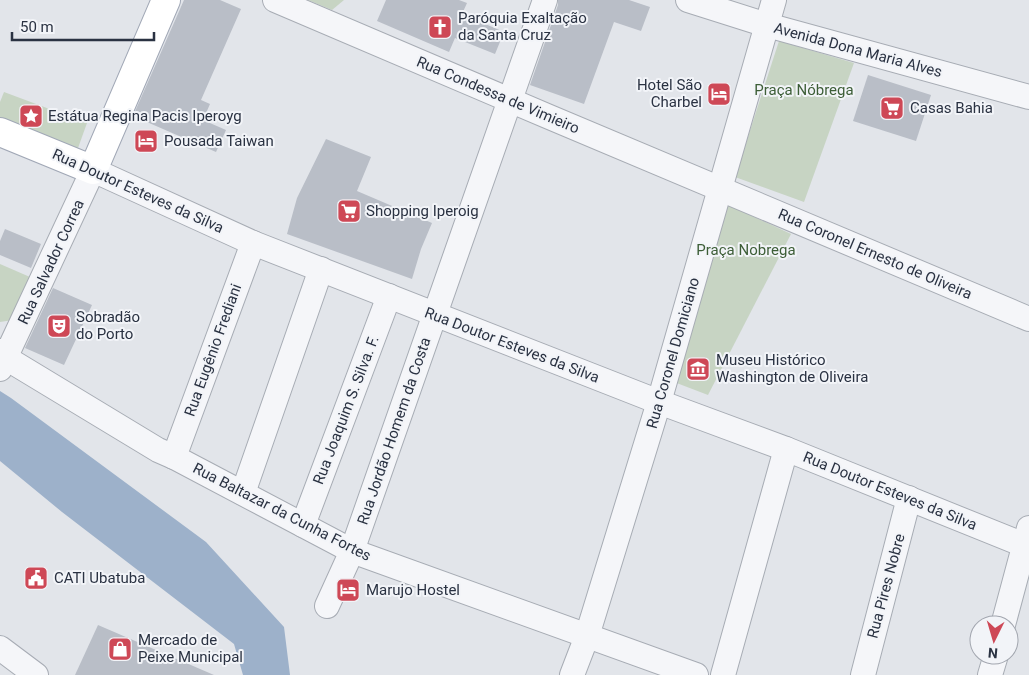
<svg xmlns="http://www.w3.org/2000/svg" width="1029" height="675" font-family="Roboto,sans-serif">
<rect width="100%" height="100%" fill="#e2e5ea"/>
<g fill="#c7d4c3">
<polygon points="308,0 344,0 332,10"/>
<polygon points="779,41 854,63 804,202 735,177"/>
<polygon points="4,92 87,123 78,148 0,119 0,102"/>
<polygon points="724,203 791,234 708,395 674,382"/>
<polygon points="0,264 30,277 13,320 0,322"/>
</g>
<polygon fill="#9db1ca" points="0,391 11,398 206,542 284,627 290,675 243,675 234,644 62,512 0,461"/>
<g fill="#b9bec7">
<polygon points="184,0 220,0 241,9 201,100 210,104 203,120 226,130 216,152 133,116"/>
<polygon points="386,0 459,0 467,3 462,14 504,32 495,54 455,38 449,52 377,21"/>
<polygon points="558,0 629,0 650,7 641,31 614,22 584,104 530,85 558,5"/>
<polygon points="868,75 931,95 916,141 853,121"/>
<polygon points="326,139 371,157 357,191 432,223 421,249 412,279 287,234 297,198"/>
<polygon points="5,229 41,244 31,268 0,255 0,241"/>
<polygon points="53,288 92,305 64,365 25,348"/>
<polygon points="98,625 214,675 75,675"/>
</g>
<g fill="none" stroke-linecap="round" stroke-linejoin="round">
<g stroke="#a7acb4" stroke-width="26">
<g id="minor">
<polyline points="275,0 547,116 1029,319"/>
<polyline points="688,0 767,25 1029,97"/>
<polyline points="0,351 6,358 158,450 174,457 352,551 696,675"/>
<polyline points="0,369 93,170 253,243 659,402 786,449 1029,547"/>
<polyline points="174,457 253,243"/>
<polyline points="243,493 321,269"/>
<polyline points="303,525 389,296"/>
<polyline points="327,606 352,551 545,0"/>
<polyline points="1003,625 1029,528"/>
<polyline points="0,648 36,675"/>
<polyline points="572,675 587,636 659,402 774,0"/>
<polyline points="723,675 786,449"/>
<polyline points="863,675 909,498"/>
<polyline points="990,675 996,655"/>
</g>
</g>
<g stroke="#a1a8b6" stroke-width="30">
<polyline id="major" points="0,132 93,170 166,0"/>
</g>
<use href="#minor" stroke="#f5f6f9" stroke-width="24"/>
<use href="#major" stroke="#fff" stroke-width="28"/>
</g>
<defs>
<g id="church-square" transform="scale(1.25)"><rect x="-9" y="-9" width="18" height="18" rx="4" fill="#ce4856" stroke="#f2f4f8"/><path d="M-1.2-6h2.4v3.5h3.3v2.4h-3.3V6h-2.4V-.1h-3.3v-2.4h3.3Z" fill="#fff"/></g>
<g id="hotel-square" transform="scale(1.25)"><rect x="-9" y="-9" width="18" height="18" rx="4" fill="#ce4856" stroke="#f2f4f8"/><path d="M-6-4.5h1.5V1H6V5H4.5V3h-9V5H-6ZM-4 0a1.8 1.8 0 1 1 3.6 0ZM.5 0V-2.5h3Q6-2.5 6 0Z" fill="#fff"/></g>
<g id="supermarket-square" transform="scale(1.25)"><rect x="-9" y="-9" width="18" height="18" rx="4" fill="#ce4856" stroke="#f2f4f8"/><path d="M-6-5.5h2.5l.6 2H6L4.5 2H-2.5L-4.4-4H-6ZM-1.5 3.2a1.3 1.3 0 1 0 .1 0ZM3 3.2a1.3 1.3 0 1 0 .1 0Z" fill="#fff"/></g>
<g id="sight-square" transform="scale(1.25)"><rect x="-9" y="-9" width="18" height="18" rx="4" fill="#ce4856" stroke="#f2f4f8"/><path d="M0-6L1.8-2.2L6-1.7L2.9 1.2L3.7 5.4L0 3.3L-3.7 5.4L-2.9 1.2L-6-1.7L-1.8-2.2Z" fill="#fff"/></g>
<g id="theatre-square" transform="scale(1.25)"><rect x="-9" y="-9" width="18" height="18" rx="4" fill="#ce4856" stroke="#f2f4f8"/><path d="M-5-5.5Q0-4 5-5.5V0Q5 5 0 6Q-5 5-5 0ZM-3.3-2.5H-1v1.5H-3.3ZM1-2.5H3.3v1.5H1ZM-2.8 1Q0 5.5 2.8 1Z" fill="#fff"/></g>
<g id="museum-square" transform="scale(1.25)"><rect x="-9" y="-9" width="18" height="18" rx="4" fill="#ce4856" stroke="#f2f4f8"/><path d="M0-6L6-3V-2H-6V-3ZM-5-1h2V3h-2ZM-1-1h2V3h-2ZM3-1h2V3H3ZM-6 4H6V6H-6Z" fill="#fff"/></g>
<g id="civic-square" transform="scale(1.25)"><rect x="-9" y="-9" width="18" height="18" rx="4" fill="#ce4856" stroke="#f2f4f8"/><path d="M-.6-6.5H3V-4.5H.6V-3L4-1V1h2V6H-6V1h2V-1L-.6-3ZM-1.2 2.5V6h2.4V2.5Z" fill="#fff"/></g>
<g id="shop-square" transform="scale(1.25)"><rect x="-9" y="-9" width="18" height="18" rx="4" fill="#ce4856" stroke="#f2f4f8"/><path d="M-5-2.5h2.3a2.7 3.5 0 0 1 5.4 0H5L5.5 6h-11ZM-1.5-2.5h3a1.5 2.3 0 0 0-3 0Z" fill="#fff"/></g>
</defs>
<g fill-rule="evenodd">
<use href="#church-square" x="440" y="27"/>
<use href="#hotel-square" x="719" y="94"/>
<use href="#supermarket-square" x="892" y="108"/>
<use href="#sight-square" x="31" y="116"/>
<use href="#hotel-square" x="146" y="141"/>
<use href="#supermarket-square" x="349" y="211"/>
<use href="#theatre-square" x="59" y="326"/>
<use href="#museum-square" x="698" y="369"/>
<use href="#civic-square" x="36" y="578"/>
<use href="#hotel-square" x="348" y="590"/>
<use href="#shop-square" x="120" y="649"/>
</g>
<g text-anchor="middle" stroke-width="4" stroke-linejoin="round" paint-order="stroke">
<g font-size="15" fill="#2a3242" stroke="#f2f4f8" text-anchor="start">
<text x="458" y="23">Paróquia Exaltação<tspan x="458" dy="17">da Santa Cruz</tspan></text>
<text x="702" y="90" text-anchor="end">Hotel São<tspan x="702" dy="17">Charbel</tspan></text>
<text x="910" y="113">Casas Bahia</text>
<text x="48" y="121">Estátua Regina Pacis Iperoyg</text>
<text x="164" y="146">Pousada Taiwan</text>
<text x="366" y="216">Shopping Iperoig</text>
<text x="76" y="322">Sobradão<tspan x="76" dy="17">do Porto</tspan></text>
<text x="716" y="365">Museu Histórico<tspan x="716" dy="17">Washington de Oliveira</tspan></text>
<text x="54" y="583">CATI Ubatuba</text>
<text x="366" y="595">Marujo Hostel</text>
<text x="138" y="645">Mercado de<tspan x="138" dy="17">Peixe Municipal</tspan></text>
</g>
<g font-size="15" fill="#2a3242" stroke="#f2f4f8">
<text transform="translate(858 50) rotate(15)" y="5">Avenida Dona Maria Alves</text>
<text transform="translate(498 95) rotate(23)" y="5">Rua Condessa de Vimieiro</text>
<text transform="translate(138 191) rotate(24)" y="5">Rua Doutor Esteves da Silva</text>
<text transform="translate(875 254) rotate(23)" y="5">Rua Coronel Ernesto de Oliveira</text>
<text transform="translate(51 262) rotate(-65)" y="5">Rua Salvador Correa</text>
<text transform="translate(512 345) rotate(21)" y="5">Rua Doutor Esteves da Silva</text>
<text transform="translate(213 350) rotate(-70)" y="5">Rua Eugênio Frediani</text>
<text transform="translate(673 353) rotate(-74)" y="5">Rua Coronel Domiciano</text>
<text transform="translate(346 410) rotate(-69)" y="5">Rua Joaquim S. Silva. F.</text>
<text transform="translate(394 431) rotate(-71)" y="5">Rua Jordão Homem da Costa</text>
<text transform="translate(890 491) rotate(22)" y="5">Rua Doutor Esteves da Silva</text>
<text transform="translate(282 512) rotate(27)" y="5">Rua Baltazar da Cunha Fortes</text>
<text transform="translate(886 586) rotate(-75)" y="5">Rua Pires Nobre</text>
</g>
<g font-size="15" fill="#3d5e37" stroke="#f2f4f8">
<text x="804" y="95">Praça Nóbrega</text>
<text x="746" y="255">Praça Nobrega</text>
</g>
</g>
<g transform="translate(994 640) rotate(185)"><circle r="24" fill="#f2f4f8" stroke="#a2a6af"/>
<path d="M0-4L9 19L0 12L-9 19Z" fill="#ce4856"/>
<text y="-8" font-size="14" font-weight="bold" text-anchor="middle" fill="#2a3242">N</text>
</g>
<path d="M12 32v8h142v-8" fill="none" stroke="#2a3242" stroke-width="2.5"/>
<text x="20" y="32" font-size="15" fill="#2a3242" stroke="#f2f4f8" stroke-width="4" paint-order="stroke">50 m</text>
</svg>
